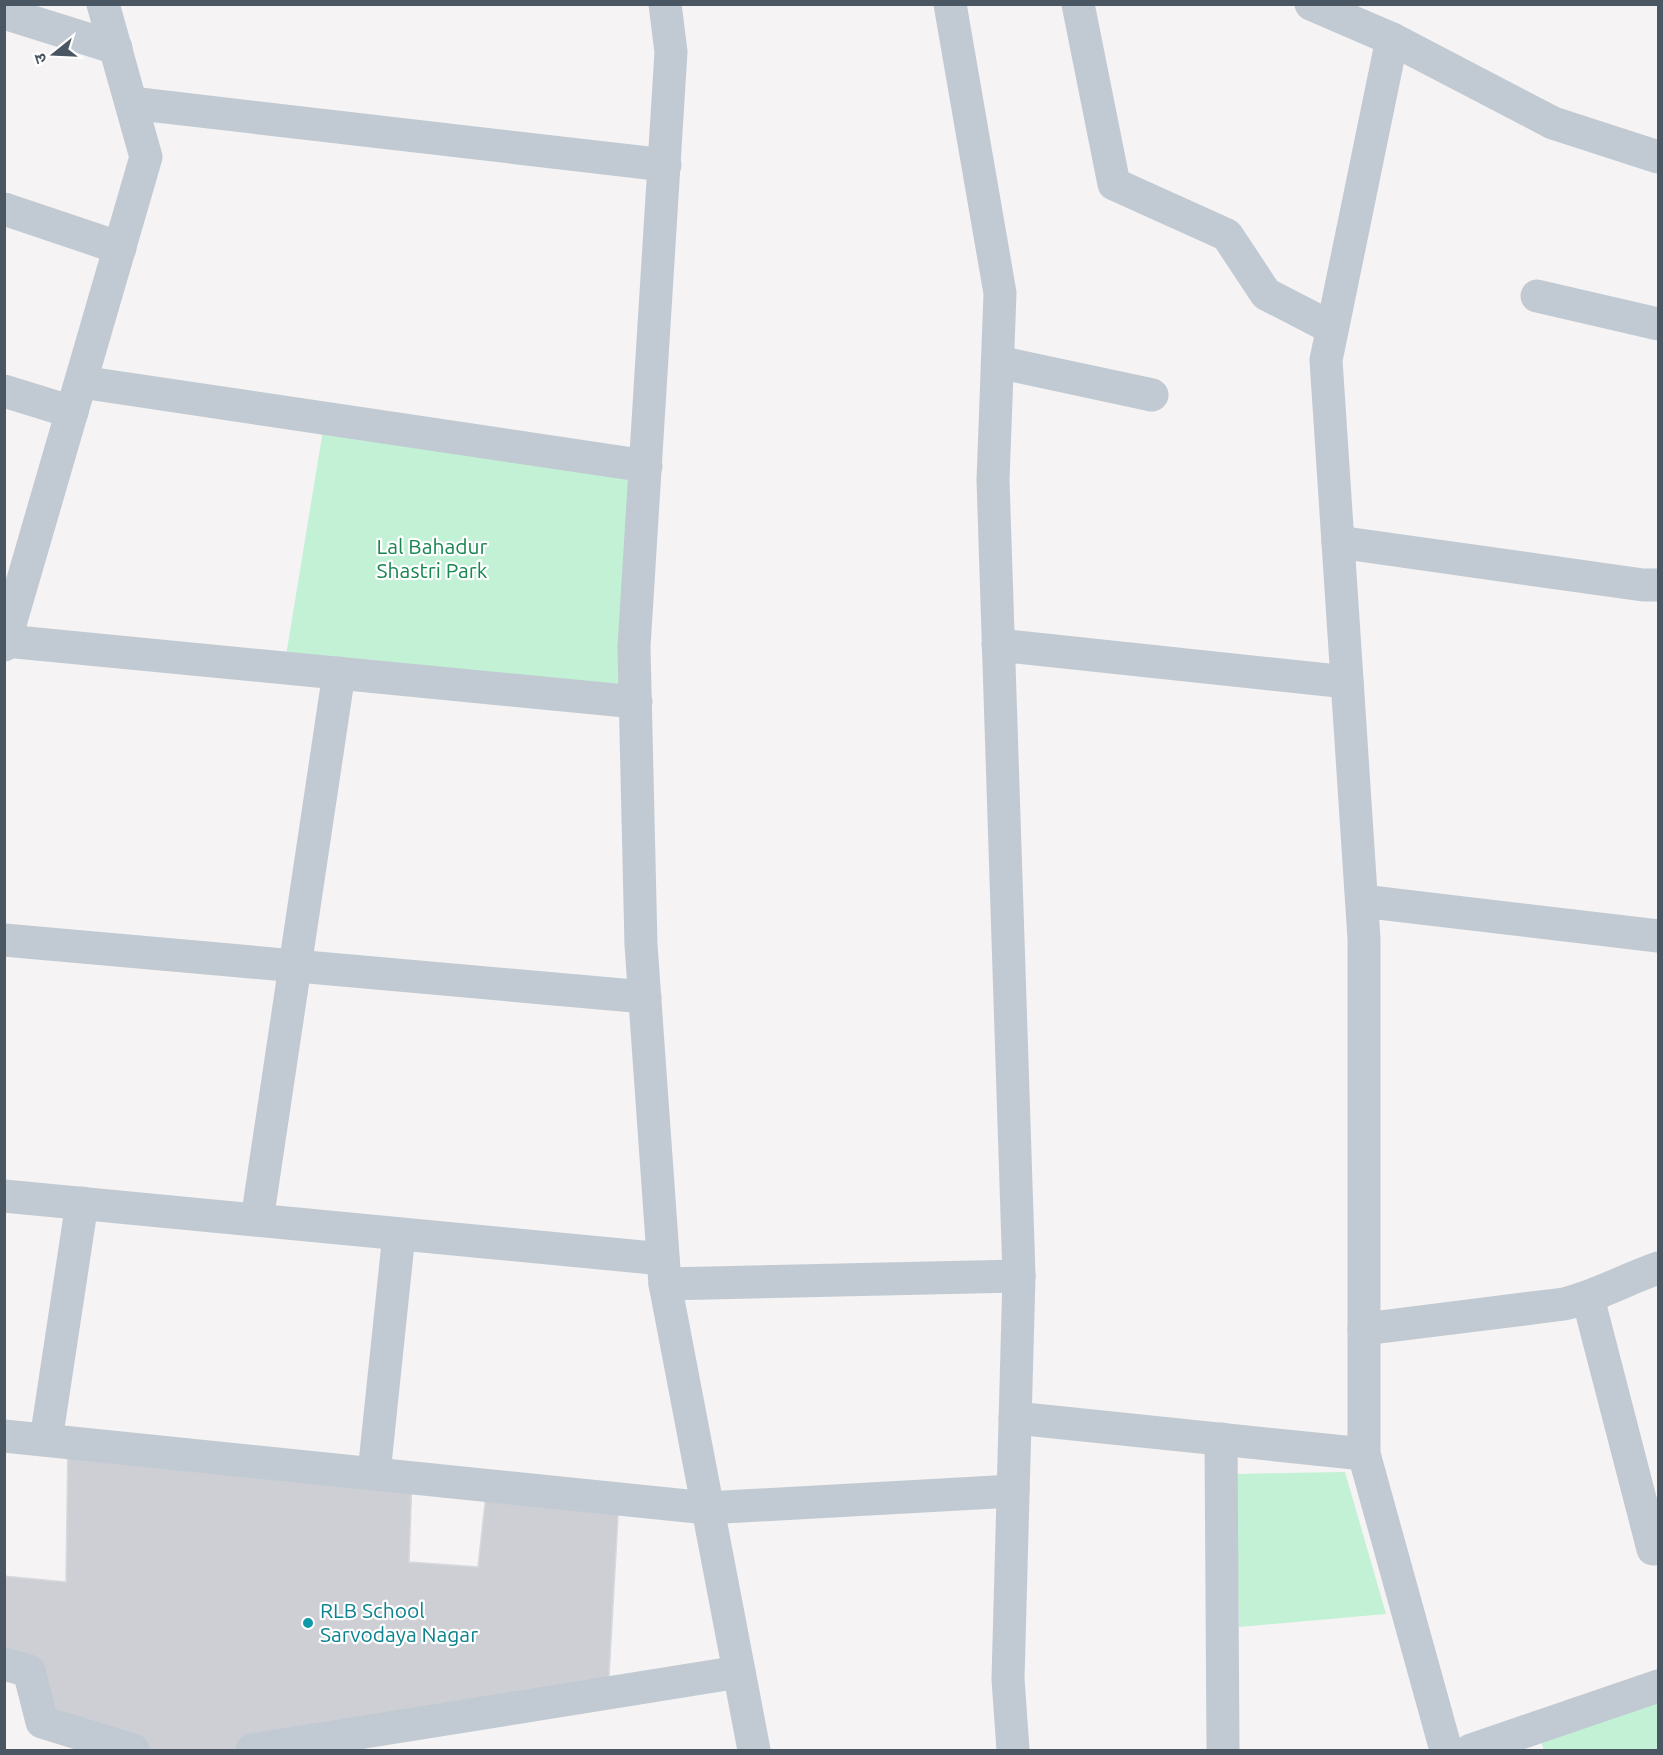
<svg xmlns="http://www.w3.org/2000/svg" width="1663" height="1755" font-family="Ubuntu,'Noto Sans Devanagari',sans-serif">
<rect width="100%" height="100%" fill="#f5f3f3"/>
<g fill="#c3f1d5">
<polygon points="325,418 646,466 636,702 284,668"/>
<polygon points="1345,1472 1386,1614 1239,1627 1235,1474"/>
<polygon points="1658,1694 1658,1750 1544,1750 1538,1733"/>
</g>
<polygon fill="#cdcfd5" stroke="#d7d9de" stroke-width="1.5" points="68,1442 412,1478 409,1562 478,1567 487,1485 619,1499 608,1693 252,1750 133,1750 42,1722 4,1664 4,1576 66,1582"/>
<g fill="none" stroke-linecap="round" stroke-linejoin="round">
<g stroke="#c1cad2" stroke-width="33">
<polyline points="665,4 671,52 634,647 641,945 665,1284 754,1750"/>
<polyline points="950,4 1000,293 993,480 1019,1276 1008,1679 1013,1750"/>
<polyline points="1078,4 1114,184 1227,235 1266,294 1332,328"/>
<polyline points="1311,4 1392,39 1553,123 1658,157"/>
<polyline points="4,13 116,48"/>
<polyline points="1392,39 1326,360 1364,939 1364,1454 1446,1750"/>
<polyline points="131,103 665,165"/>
<polyline points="4,209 120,248"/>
<polyline points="1537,296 1658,324"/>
<polyline points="998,362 1152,395"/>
<polyline points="81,382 646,466"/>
<polyline points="4,391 72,412"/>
<polyline points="1338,542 1643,585 1658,585"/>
<polyline points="6,641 636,702"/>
<polyline points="4,645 146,157 103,4"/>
<polyline points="998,645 1347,682"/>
<polyline points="1362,901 1658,936"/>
<polyline points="4,940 645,997"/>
<polyline points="4,1196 663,1259"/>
<polyline points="257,1220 339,673"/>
<polyline points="665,1284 1019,1276"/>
<polyline points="1588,1298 1653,1549"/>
<path d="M1364,1329L1564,1304C1597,1296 1626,1279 1658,1268"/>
<polyline points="1015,1418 1364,1454"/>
<polyline points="4,1436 707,1508 1013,1491"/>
<polyline points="1221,1439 1223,1750"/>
<polyline points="46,1440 82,1203"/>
<polyline points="374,1473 399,1234"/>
<polyline points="4,1664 29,1671 42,1722 133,1750"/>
<polyline points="252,1750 739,1672"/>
<polyline points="1471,1750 1658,1686"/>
</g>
</g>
<circle fill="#0f9aa8" stroke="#fff" stroke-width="2" cx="308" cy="1623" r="6"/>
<g text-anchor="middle" stroke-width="4.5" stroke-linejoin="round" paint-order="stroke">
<g font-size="21" fill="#17864f" stroke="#fff">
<text x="432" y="554">Lal Bahadur<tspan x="432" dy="24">Shastri Park</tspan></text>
</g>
<g font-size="21" fill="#0d838f" stroke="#fff" text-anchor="start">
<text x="320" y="1618">RLB School<tspan x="320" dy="24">Sarvodaya Nagar</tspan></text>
</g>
</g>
<rect width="1663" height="1755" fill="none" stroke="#4a5661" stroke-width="12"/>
<g transform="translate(54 54) rotate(252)" stroke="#ffffff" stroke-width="4.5" paint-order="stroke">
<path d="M0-4.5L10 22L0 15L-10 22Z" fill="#4a5661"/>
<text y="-9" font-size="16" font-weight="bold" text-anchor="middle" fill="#4a5661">उ</text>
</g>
</svg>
